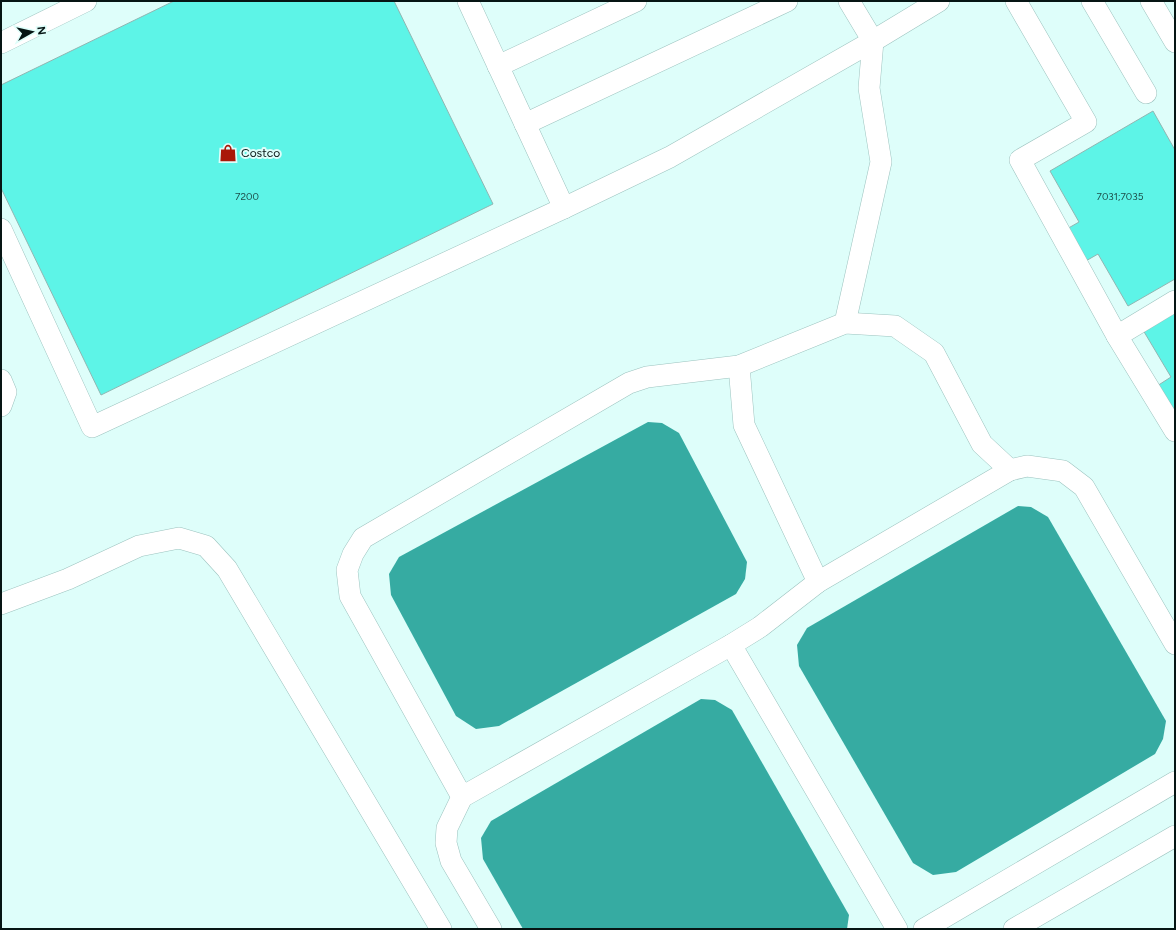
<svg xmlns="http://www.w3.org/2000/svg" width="1176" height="930" font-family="Figtree,sans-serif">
<rect width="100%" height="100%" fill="#defefa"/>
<g fill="#36aba2">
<polygon points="648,422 662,423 679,433 747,562 745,579 736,594 499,726 476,729 456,716 391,595 389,574 399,557"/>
<polygon points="1018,506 1031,507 1048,517 1166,721 1163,739 1155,754 956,872 933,875 913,863 799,666 797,645 807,628"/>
<polygon points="701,699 715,700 732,710 849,915 847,929 523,929 483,859 481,838 491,821"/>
</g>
<g fill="#5df4e7" stroke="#90b6b2">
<polygon points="174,1 394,1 493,204 101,395 1,188 1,85"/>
<polygon points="1153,111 1175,150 1175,279 1128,306 1098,254 1084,262 1065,230 1079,222 1050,171"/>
<polygon points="1175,311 1175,419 1157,386 1171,377 1143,330"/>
</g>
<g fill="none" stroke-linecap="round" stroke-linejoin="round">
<g stroke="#9cc3bf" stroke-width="22">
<g id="minor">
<polyline points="468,1 564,208"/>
<polyline points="1016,1 1086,122 1020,160 1117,336"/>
<polyline points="1092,1 1146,93"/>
<polyline points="1151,1 1175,42"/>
<polyline points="1,43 86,1"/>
<polyline points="498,66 636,1"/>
<polyline points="525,124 787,1"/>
<polyline points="1,229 92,427 564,208 670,157 873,41 939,1"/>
<polyline points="1175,301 1117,336 1175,431"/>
<polygon points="845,323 895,326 934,353 982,444 1010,470 818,582 760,627 731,645 462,797 350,596 347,570 353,554 363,538 629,383 647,377 739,366"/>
<polyline points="845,323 881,162 869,88 873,41 849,1"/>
<polyline points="739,366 744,425 818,582"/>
<polyline points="1,380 6,392 1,406"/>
<polyline points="1010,470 1027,466 1063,471 1084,487 1175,644"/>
<polyline points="1,604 68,579 139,546 179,538 206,546 227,569 441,929"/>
<polyline points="731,645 897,929"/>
<polyline points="462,797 447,828 446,843 451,861 491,929"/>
<polyline points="924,929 1175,782"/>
<polyline points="1014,929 1175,836"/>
</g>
</g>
<use href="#minor" stroke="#fff" stroke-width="21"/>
</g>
<defs>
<g id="shop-bare" transform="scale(1.38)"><path d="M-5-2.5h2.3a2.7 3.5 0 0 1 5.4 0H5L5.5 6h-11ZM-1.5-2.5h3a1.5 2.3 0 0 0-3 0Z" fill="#a91709" stroke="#defefa" stroke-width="2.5" paint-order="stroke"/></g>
</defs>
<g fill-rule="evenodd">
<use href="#shop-bare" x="228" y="153"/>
</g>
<g text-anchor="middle" stroke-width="4" stroke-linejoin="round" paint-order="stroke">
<g font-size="10" fill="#1c4d49">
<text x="247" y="200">7200</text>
<text x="1120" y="200">7031;7035</text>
</g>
<g font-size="12" fill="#061514" stroke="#defefa" text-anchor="start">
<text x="241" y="157">Costco</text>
</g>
</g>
<rect width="1176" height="930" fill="none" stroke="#061514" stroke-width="4"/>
<g transform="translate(32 32) rotate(82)" stroke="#defefa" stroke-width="3" paint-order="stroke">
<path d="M0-3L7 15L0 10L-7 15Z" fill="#061514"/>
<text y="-6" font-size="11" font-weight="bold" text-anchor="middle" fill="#061514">N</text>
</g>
</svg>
